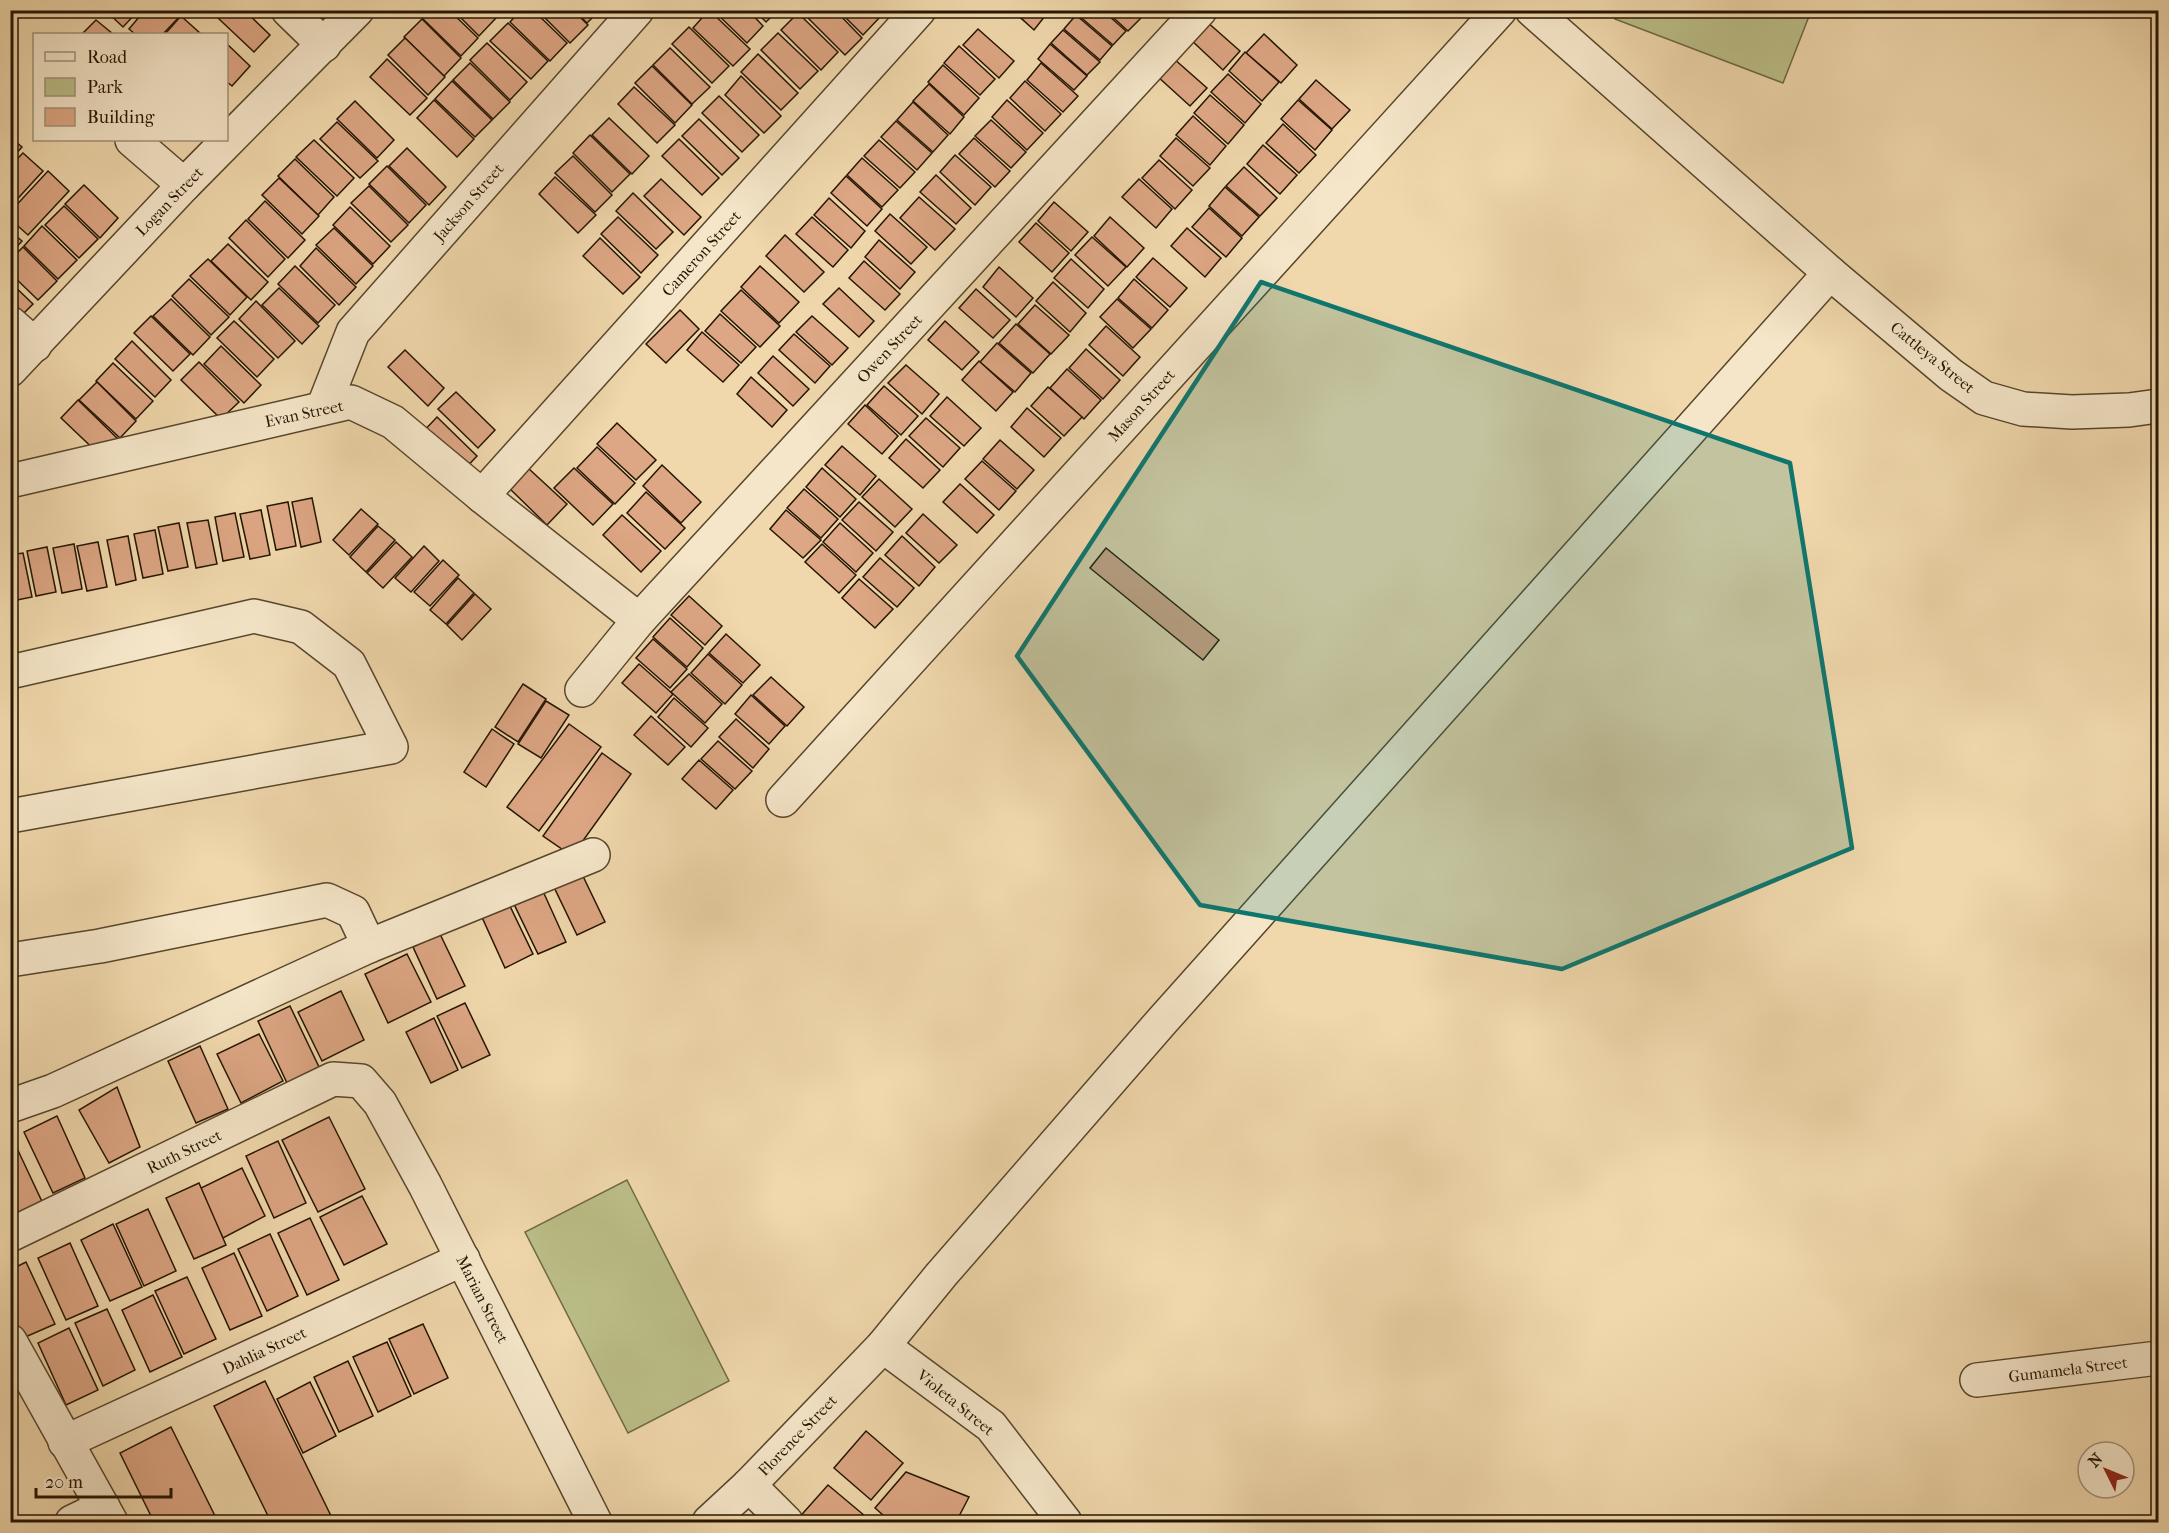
<svg xmlns="http://www.w3.org/2000/svg" width="2169" height="1533" font-family="'IM FELL French Canon',serif">
<rect width="100%" height="100%" fill="#f0d8ac"/>
<filter id="stains"><feTurbulence type="fractalNoise" baseFrequency=".00333" numOctaves="4"/><feColorMatrix values="0 0 0 0 .2 0 0 0 0 .09 0 0 0 0 .02 0 0 0 .5 -.17"/></filter>
<radialGradient id="worn" r=".72"><stop offset=".6" stop-color="#630" stop-opacity="0"/><stop offset="1" stop-color="#630" stop-opacity=".3"/></radialGradient>
<g fill="#bbbe88" stroke="#706a45" stroke-width="1.5">
<polygon points="1618,10 1811,10 1811,11 1783,83 1615,19"/>
<polygon points="627,1180 729,1381 628,1433 525,1232"/>
</g>
<g fill="#dda684" stroke="#241502" stroke-width="1.5">
<polygon points="105,10 139,10 123,27"/>
<polygon points="145,10 176,10 181,15 163,34 135,34 129,29"/>
<polygon points="226,10 244,10 270,35 254,52 218,18"/>
<polygon points="427,10 449,10 478,38 461,56 421,17"/>
<polygon points="453,10 488,10 496,18 479,36"/>
<polygon points="521,10 533,10 567,43 550,61 510,22"/>
<polygon points="537,10 573,10 588,25 570,43"/>
<polygon points="574,10 600,10 587,23"/>
<polygon points="709,10 750,49 733,66 693,28"/>
<polygon points="713,10 748,10 763,26 747,43"/>
<polygon points="754,10 778,10 766,22"/>
<polygon points="811,10 835,10 862,38 845,55 806,16"/>
<polygon points="838,10 873,10 880,17 863,35"/>
<polygon points="1012,10 1039,10 1045,16 1034,30"/>
<polygon points="1080,10 1102,10 1126,31 1113,45 1077,14"/>
<polygon points="1105,10 1133,10 1141,18 1128,31"/>
<polygon points="798,13 838,52 821,70 781,30"/>
<polygon points="1076,15 1112,46 1100,60 1064,29"/>
<polygon points="181,16 201,34 165,34"/>
<polygon points="422,19 461,58 444,76 404,37"/>
<polygon points="96,20 113,34 82,34"/>
<polygon points="1206,21 1240,51 1223,70 1190,39"/>
<polygon points="508,23 548,61 531,79 490,41"/>
<polygon points="689,27 729,66 712,83 672,44"/>
<polygon points="978,29 1014,61 999,78 963,45"/>
<polygon points="1063,30 1100,62 1087,75 1051,43"/>
<polygon points="778,33 818,71 800,89 761,50"/>
<polygon points="1264,34 1297,65 1281,83 1246,53"/>
<polygon points="405,38 445,77 428,95 388,55"/>
<polygon points="226,43 250,66 232,86 226,81"/>
<polygon points="487,43 527,82 510,100 470,60"/>
<polygon points="1050,44 1087,76 1074,90 1038,59"/>
<polygon points="959,46 995,79 980,95 944,63"/>
<polygon points="670,48 710,87 692,104 653,65"/>
<polygon points="1245,52 1279,82 1262,101 1229,71"/>
<polygon points="758,54 798,93 781,110 741,72"/>
<polygon points="1173,58 1207,88 1190,106 1157,76"/>
<polygon points="387,59 427,98 410,115 370,77"/>
<polygon points="470,63 510,102 493,119 453,80"/>
<polygon points="1041,63 1078,96 1063,112 1027,80"/>
<polygon points="943,65 979,98 964,115 928,82"/>
<polygon points="652,66 692,105 675,123 635,83"/>
<polygon points="1228,74 1261,104 1245,123 1211,92"/>
<polygon points="741,76 781,116 764,133 725,95"/>
<polygon points="1316,80 1350,110 1332,129 1299,99"/>
<polygon points="452,81 492,120 475,137 435,99"/>
<polygon points="1025,81 1061,114 1045,131 1010,98"/>
<polygon points="929,84 964,117 950,134 913,101"/>
<polygon points="634,87 675,125 657,143 618,104"/>
<polygon points="1210,95 1244,125 1228,144 1194,113"/>
<polygon points="719,96 759,135 742,152 702,113"/>
<polygon points="434,100 474,139 457,157 417,118"/>
<polygon points="1007,100 1043,133 1027,150 992,117"/>
<polygon points="1298,100 1332,130 1315,150 1281,119"/>
<polygon points="355,101 394,140 377,158 337,119"/>
<polygon points="913,102 948,135 933,152 897,120"/>
<polygon points="1193,116 1226,146 1210,165 1176,135"/>
<polygon points="609,118 649,156 632,174 592,135"/>
<polygon points="699,119 739,158 722,175 682,136"/>
<polygon points="991,120 1026,152 1011,168 975,136"/>
<polygon points="896,121 932,153 917,170 881,137"/>
<polygon points="337,122 378,161 360,178 320,139"/>
<polygon points="1283,124 1316,155 1299,173 1266,143"/>
<polygon points="590,135 630,174 612,192 573,153"/>
<polygon points="10,137 22,147 10,160"/>
<polygon points="974,138 1010,171 995,187 959,154"/>
<polygon points="1176,138 1210,168 1193,186 1160,156"/>
<polygon points="679,139 719,178 702,195 662,156"/>
<polygon points="314,140 354,178 337,196 296,157"/>
<polygon points="879,140 915,172 900,188 864,156"/>
<polygon points="1263,145 1297,175 1280,194 1247,164"/>
<polygon points="407,148 446,187 429,205 389,166"/>
<polygon points="23,153 43,171 10,207 10,166"/>
<polygon points="955,155 991,187 975,205 940,172"/>
<polygon points="573,156 612,195 595,212 555,173"/>
<polygon points="862,158 898,190 882,207 847,175"/>
<polygon points="295,159 334,197 318,215 278,176"/>
<polygon points="1159,160 1192,190 1175,209 1142,178"/>
<polygon points="387,166 426,205 409,223 369,184"/>
<polygon points="1244,167 1277,198 1260,216 1226,186"/>
<polygon points="48,171 69,191 28,235 10,219 10,212"/>
<polygon points="936,175 971,208 956,224 920,192"/>
<polygon points="846,176 882,209 867,226 831,193"/>
<polygon points="555,177 596,215 578,233 539,194"/>
<polygon points="279,178 319,216 302,234 262,195"/>
<polygon points="661,179 701,217 684,235 644,196"/>
<polygon points="1139,179 1172,209 1156,228 1122,197"/>
<polygon points="84,185 118,218 100,238 65,204"/>
<polygon points="369,186 408,225 391,242 351,203"/>
<polygon points="1225,187 1259,217 1242,236 1209,206"/>
<polygon points="633,193 673,232 656,249 616,211"/>
<polygon points="919,197 955,229 935,250 900,218"/>
<polygon points="829,198 865,231 851,248 814,215"/>
<polygon points="265,201 305,240 288,258 248,219"/>
<polygon points="1054,202 1088,232 1071,251 1038,221"/>
<polygon points="64,206 98,239 79,258 45,225"/>
<polygon points="350,207 390,246 373,264 333,225"/>
<polygon points="1209,208 1242,238 1226,257 1192,227"/>
<polygon points="890,214 927,247 911,264 875,231"/>
<polygon points="618,217 658,255 641,273 601,234"/>
<polygon points="812,217 848,250 833,267 796,234"/>
<polygon points="1110,217 1144,248 1127,267 1094,236"/>
<polygon points="246,220 285,259 268,277 229,238"/>
<polygon points="1036,223 1069,253 1052,272 1019,242"/>
<polygon points="42,226 77,260 58,279 24,246"/>
<polygon points="334,228 373,266 356,284 316,245"/>
<polygon points="1187,228 1221,258 1205,277 1171,246"/>
<polygon points="10,231 22,241 10,254"/>
<polygon points="785,235 824,272 804,292 766,256"/>
<polygon points="1092,237 1126,267 1108,286 1075,255"/>
<polygon points="600,238 640,277 623,294 583,256"/>
<polygon points="879,240 915,272 900,289 865,257"/>
<polygon points="228,244 268,282 251,300 211,261"/>
<polygon points="23,247 57,281 38,300 10,273 10,260"/>
<polygon points="316,248 356,287 339,305 300,266"/>
<polygon points="1153,258 1187,288 1170,307 1136,277"/>
<polygon points="208,259 247,297 230,315 190,276"/>
<polygon points="1071,259 1104,289 1088,308 1054,278"/>
<polygon points="864,261 900,294 885,310 849,278"/>
<polygon points="295,266 335,305 318,323 278,284"/>
<polygon points="760,266 799,302 779,323 741,287"/>
<polygon points="999,267 1033,298 1016,317 983,287"/>
<polygon points="189,279 229,317 211,335 172,296"/>
<polygon points="1134,279 1168,310 1152,328 1118,298"/>
<polygon points="10,282 33,304 14,323 10,320"/>
<polygon points="1053,282 1086,313 1070,332 1036,301"/>
<polygon points="279,288 319,326 302,344 262,305"/>
<polygon points="839,288 874,321 859,337 823,304"/>
<polygon points="976,289 1010,320 993,338 959,308"/>
<polygon points="741,290 780,326 760,347 721,311"/>
<polygon points="171,299 210,337 193,355 153,316"/>
<polygon points="1117,299 1151,329 1133,348 1100,317"/>
<polygon points="256,301 295,341 278,358 239,319"/>
<polygon points="1035,305 1069,335 1051,354 1018,324"/>
<polygon points="680,310 699,329 666,363 646,344"/>
<polygon points="720,314 756,347 741,363 705,331"/>
<polygon points="151,316 190,354 173,371 134,333"/>
<polygon points="812,316 848,348 832,365 796,332"/>
<polygon points="234,321 274,359 257,377 217,338"/>
<polygon points="945,321 979,352 962,370 928,340"/>
<polygon points="1016,324 1050,354 1033,373 999,343"/>
<polygon points="1106,326 1140,357 1123,376 1089,345"/>
<polygon points="702,332 739,365 723,382 687,350"/>
<polygon points="794,334 830,366 815,383 779,350"/>
<polygon points="132,341 171,380 155,397 115,359"/>
<polygon points="997,343 1031,373 1015,392 980,362"/>
<polygon points="221,346 261,385 244,403 204,364"/>
<polygon points="1086,349 1120,380 1103,399 1069,368"/>
<polygon points="405,350 444,388 428,406 388,367"/>
<polygon points="773,356 809,389 793,406 758,373"/>
<polygon points="979,361 1013,392 996,411 962,380"/>
<polygon points="199,362 239,402 221,419 181,380"/>
<polygon points="113,363 153,401 136,419 96,381"/>
<polygon points="906,365 939,394 922,414 888,383"/>
<polygon points="1067,369 1101,400 1084,419 1050,388"/>
<polygon points="751,377 787,410 772,427 737,394"/>
<polygon points="97,382 136,421 120,438 79,400"/>
<polygon points="884,386 918,416 901,435 867,405"/>
<polygon points="1048,387 1082,417 1064,436 1031,406"/>
<polygon points="456,392 495,430 478,448 438,409"/>
<polygon points="947,397 981,428 964,446 930,416"/>
<polygon points="78,400 118,439 101,456 61,418"/>
<polygon points="865,405 898,436 882,454 848,424"/>
<polygon points="1027,408 1061,438 1044,457 1011,427"/>
<polygon points="437,417 477,456 460,474 420,435"/>
<polygon points="926,418 960,448 943,467 909,436"/>
<polygon points="617,423 656,460 636,480 597,444"/>
<polygon points="906,439 940,470 923,488 889,458"/>
<polygon points="1000,440 1034,470 1017,489 983,459"/>
<polygon points="842,446 876,476 860,495 825,465"/>
<polygon points="597,447 635,483 615,504 577,468"/>
<polygon points="982,461 1016,491 999,510 965,479"/>
<polygon points="662,465 701,502 681,523 643,486"/>
<polygon points="528,468 567,504 547,525 509,488"/>
<polygon points="574,468 613,504 593,525 554,488"/>
<polygon points="822,468 856,499 840,517 806,487"/>
<polygon points="879,479 912,509 895,527 862,497"/>
<polygon points="960,484 994,515 977,533 943,502"/>
<polygon points="804,489 838,519 821,538 787,508"/>
<polygon points="646,492 685,528 665,549 627,513"/>
<polygon points="312,498 321,542 301,547 292,502"/>
<polygon points="288,502 296,546 276,550 267,506"/>
<polygon points="859,502 893,532 876,551 842,520"/>
<polygon points="361,509 378,524 349,555 333,540"/>
<polygon points="261,510 270,555 250,559 240,514"/>
<polygon points="786,510 821,540 803,558 770,529"/>
<polygon points="235,513 244,557 223,561 215,517"/>
<polygon points="923,514 957,545 939,563 906,533"/>
<polygon points="622,515 661,551 641,572 603,535"/>
<polygon points="208,520 217,564 196,568 187,523"/>
<polygon points="179,523 188,567 168,571 158,527"/>
<polygon points="840,523 873,553 856,572 823,542"/>
<polygon points="378,526 395,540 366,572 350,557"/>
<polygon points="155,530 163,574 143,578 134,534"/>
<polygon points="128,536 136,580 116,585 107,540"/>
<polygon points="902,536 935,567 919,586 885,555"/>
<polygon points="98,542 107,587 87,591 77,546"/>
<polygon points="396,542 412,557 383,588 367,573"/>
<polygon points="74,544 82,589 62,593 53,548"/>
<polygon points="822,544 856,575 839,593 805,562"/>
<polygon points="424,546 439,561 411,592 395,578"/>
<polygon points="47,547 56,592 36,596 27,551"/>
<polygon points="1106,548 1219,640 1203,660 1090,568"/>
<polygon points="23,553 32,597 12,601 10,555"/>
<polygon points="880,558 914,588 897,607 863,577"/>
<polygon points="443,560 459,575 430,606 414,592"/>
<polygon points="458,578 474,593 446,624 430,610"/>
<polygon points="859,579 893,609 875,628 842,598"/>
<polygon points="475,594 491,609 462,640 447,625"/>
<polygon points="689,596 722,626 705,645 671,615"/>
<polygon points="670,618 703,648 687,667 653,637"/>
<polygon points="726,634 760,665 743,683 709,653"/>
<polygon points="653,639 687,669 670,688 636,658"/>
<polygon points="708,654 742,685 725,704 691,673"/>
<polygon points="639,664 673,694 656,713 622,683"/>
<polygon points="689,674 722,704 705,723 671,692"/>
<polygon points="771,677 804,707 787,726 753,695"/>
<polygon points="523,684 546,699 518,742 495,727"/>
<polygon points="751,695 785,726 769,744 735,714"/>
<polygon points="674,698 708,728 691,747 658,717"/>
<polygon points="546,701 569,715 541,758 518,744"/>
<polygon points="651,716 685,747 668,765 634,735"/>
<polygon points="736,719 769,749 753,768 719,737"/>
<polygon points="569,724 601,747 539,831 507,807"/>
<polygon points="492,729 514,744 486,787 464,772"/>
<polygon points="718,741 752,771 735,789 701,759"/>
<polygon points="602,753 631,774 572,856 543,836"/>
<polygon points="699,760 733,790 716,809 682,779"/>
<polygon points="580,870 605,922 577,935 552,883"/>
<polygon points="542,889 566,942 538,954 513,902"/>
<polygon points="508,902 533,954 505,968 481,915"/>
<polygon points="440,934 465,986 437,999 413,947"/>
<polygon points="407,954 431,1002 388,1023 365,974"/>
<polygon points="341,991 364,1040 322,1061 298,1012"/>
<polygon points="465,1003 490,1055 462,1068 437,1016"/>
<polygon points="290,1006 319,1067 287,1083 258,1021"/>
<polygon points="434,1018 458,1070 431,1083 406,1032"/>
<polygon points="259,1034 283,1081 241,1103 217,1054"/>
<polygon points="200,1046 228,1109 196,1123 168,1061"/>
<polygon points="117,1087 140,1147 109,1163 79,1110"/>
<polygon points="57,1116 85,1178 53,1193 24,1132"/>
<polygon points="329,1117 365,1189 318,1212 282,1140"/>
<polygon points="278,1141 306,1203 274,1218 246,1156"/>
<polygon points="15,1144 45,1208 10,1225 10,1146"/>
<polygon points="242,1168 265,1216 223,1238 199,1189"/>
<polygon points="199,1183 226,1245 194,1259 166,1198"/>
<polygon points="362,1196 387,1244 344,1265 320,1217"/>
<polygon points="148,1209 176,1271 144,1286 116,1224"/>
<polygon points="310,1218 339,1280 307,1295 278,1233"/>
<polygon points="113,1224 142,1287 110,1301 81,1240"/>
<polygon points="270,1234 298,1296 267,1311 238,1249"/>
<polygon points="70,1243 98,1306 66,1320 38,1258"/>
<polygon points="234,1253 262,1316 230,1330 202,1268"/>
<polygon points="26,1262 55,1324 23,1338 10,1312 10,1270"/>
<polygon points="187,1277 216,1339 184,1354 155,1291"/>
<polygon points="153,1295 182,1357 150,1372 122,1310"/>
<polygon points="107,1309 135,1370 103,1386 75,1323"/>
<polygon points="423,1324 448,1378 414,1394 389,1339"/>
<polygon points="69,1328 98,1390 66,1405 38,1343"/>
<polygon points="387,1342 411,1396 378,1412 353,1357"/>
<polygon points="348,1361 373,1416 339,1432 314,1377"/>
<polygon points="265,1381 334,1522 271,1522 214,1406"/>
<polygon points="310,1382 336,1436 303,1453 277,1399"/>
<polygon points="171,1427 218,1522 154,1522 120,1453"/>
<polygon points="866,1431 903,1463 871,1500 834,1468"/>
<polygon points="906,1472 969,1497 956,1522 891,1522 875,1508"/>
<polygon points="828,1485 865,1516 860,1522 796,1521"/>
</g>
<g fill="none" stroke-linecap="round" stroke-linejoin="round">
<g stroke="#57462c" stroke-width="36">
<g id="street">
<polyline points="288,10 324,45"/>
<polyline points="1532,10 1830,273 1951,375 1984,398 2023,409 2072,412 2129,410 2158,406"/>
<polyline points="132,140 184,185"/>
<polyline points="10,323 35,345"/>
<polyline points="10,370 184,185 357,10"/>
<polyline points="323,408 353,332 637,10"/>
<polyline points="10,481 351,402 393,422 482,496 639,620"/>
<polyline points="482,496 919,10"/>
<polyline points="10,672 254,616 301,627 349,664 391,747 10,816"/>
<polyline points="582,690 639,620 1200,10"/>
<polyline points="783,800 1500,10"/>
<polyline points="10,960 100,946 327,900 353,912 369,946"/>
<polyline points="10,1106 53,1091 369,946 593,855"/>
<polyline points="10,1235 333,1079 361,1081 380,1103 425,1185 595,1522"/>
<polyline points="10,1341 111,1522"/>
<polyline points="883,1346 991,1426 1065,1522"/>
<polyline points="1977,1380 2158,1358"/>
<polyline points="65,1442 463,1259"/>
<polyline points="749,1485 786,1522"/>
<polyline points="72,1522 103,1507"/>
<polyline points="709,1522 749,1485 883,1346 941,1275 1163,1020 1830,273"/>
</g>
</g>
<use href="#street" stroke="#f5e6c9" stroke-width="33"/>
</g>
<path fill="#0f766e" fill-opacity="0.2" stroke="#0f766e" stroke-width="4.5" stroke-linejoin="round" d="M1261,282L1790,463L1852,848L1562,969L1200,905L1017,656Z"/>
<g text-anchor="middle" stroke-width="4.5" stroke-linejoin="round" paint-order="stroke">
<g font-size="16" fill="#241502" stroke="#f5e6c9">
<text transform="translate(169 201) rotate(-46)" y="6">Logan Street</text>
<text transform="translate(468 202) rotate(-49)" y="6">Jackson Street</text>
<text transform="translate(701 253) rotate(-48)" y="6">Cameron Street</text>
<text transform="translate(889 348) rotate(-47)" y="6">Owen Street</text>
<text transform="translate(1933 357) rotate(39)" y="6">Cattleya Street</text>
<text transform="translate(1141 405) rotate(-48)" y="6">Mason Street</text>
<text transform="translate(304 413) rotate(-12)" y="6">Evan Street</text>
<text transform="translate(184 1151) rotate(-26)" y="6">Ruth Street</text>
<text transform="translate(483 1299) rotate(63)" y="6">Marian Street</text>
<text transform="translate(264 1350) rotate(-25)" y="6">Dahlia Street</text>
<text transform="translate(2068 1369) rotate(-7)" y="6">Gumamela Street</text>
<text transform="translate(956 1402) rotate(39)" y="6">Violeta Street</text>
<text transform="translate(797 1435) rotate(-46)" y="6">Florence Street</text>
</g>
</g>
<rect width="2169" height="1533" fill="none" stroke="#f0d8ac" stroke-width="36"/>
<rect x="12" y="12" width="2145" height="1509" fill="none" stroke="#241502" stroke-width="3"/>
<rect x="18" y="18" width="2133" height="1497" fill="none" stroke="#241502" stroke-width="1.5"/>
<rect x="33" y="33" width="195" height="108" fill="#f5e6c9" stroke="#a19279" stroke-width="1.5"/>
<rect x="45" y="52" width="30" height="9" fill="#f5e6c9" stroke="#a19279" stroke-width="1.5"/>
<text x="87" y="63" font-size="18" fill="#241502">Road</text>
<rect x="45" y="78" width="30" height="18" fill="#bbbe88" stroke="#a19279" stroke-width="1.5"/>
<text x="87" y="93" font-size="18" fill="#241502">Park</text>
<rect x="45" y="108" width="30" height="18" fill="#dda684" stroke="#a19279" stroke-width="1.5"/>
<text x="87" y="123" font-size="18" fill="#241502">Building</text>
<g transform="translate(2106 1470) rotate(313)"><circle r="28" fill="#f5e6c9" stroke="#a19279" stroke-width="1.5"/>
<path d="M0-4.5L10 22L0 15L-10 22Z" fill="#8f2418"/>
<text y="-9" font-size="16" font-weight="bold" text-anchor="middle" fill="#241502">N</text>
</g>
<path d="M36 1488v9h135v-9" fill="none" stroke="#241502" stroke-width="3"/>
<text x="45" y="1488" font-size="18" fill="#241502" stroke="#f5e6c9" stroke-width="4.5" paint-order="stroke">20 m</text>
<rect width="100%" height="100%" filter="url(#stains)"/>
<rect width="100%" height="100%" fill="url(#worn)"/>
</svg>
